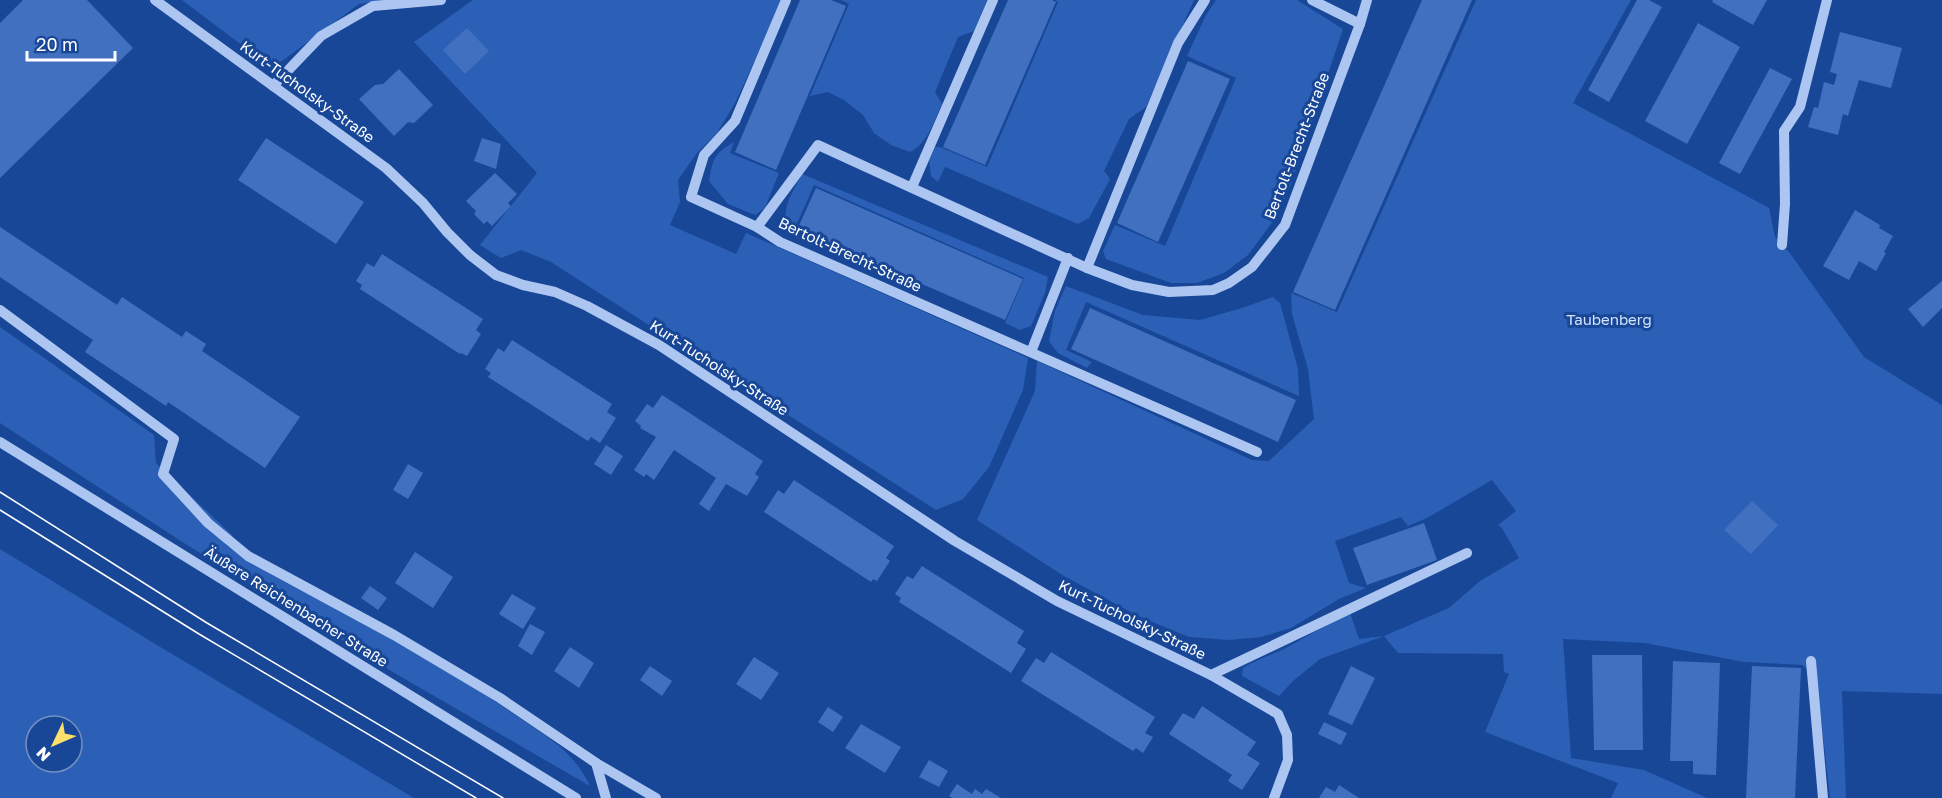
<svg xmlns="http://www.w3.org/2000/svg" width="1942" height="798" font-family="'Golos Text',sans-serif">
<rect width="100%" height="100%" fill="#184798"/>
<g fill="#2b60b6" fill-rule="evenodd">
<polygon points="182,0 411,0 381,1 359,4 282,61 273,65 263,61"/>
<polygon points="473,0 783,0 735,103 717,133 697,153 678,180 680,202 670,225 736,254 746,233 1028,358 1023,390 989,467 963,499 936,510 551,262 521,250 501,258 480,245 537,173 414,42"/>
<path d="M841,0H987L974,31L958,37L935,92L942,104C934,121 928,143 910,152L891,145L874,133L863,115L844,100L828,92L810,96L849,4Z"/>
<polygon points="1055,0 1194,0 1146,107 1129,119 1104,171 1110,179 1089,218 1078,224 945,167 938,182 931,176 929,161 935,147 940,147 987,167 1058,2"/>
<polygon points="1216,0 1297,0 1343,29 1290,187 1276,217 1248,255 1224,273 1197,283 1171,283 1106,259 1103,251 1115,225 1165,246 1236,78 1187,56 1206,15"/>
<path d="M1476,0H1631L1573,103L1769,208L1775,237L1789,252L1864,357L1942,405V694L1842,691L1846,798H1830L1820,709L1814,678L1803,665L1744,662L1645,643L1563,639L1571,758L1644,770L1707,798H1611L1618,783L1485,732L1509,674L1504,672L1503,654L1398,653L1384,636L1320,659L1293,681L1279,696L1242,676L1243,668C1255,660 1269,656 1282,650C1305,638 1326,624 1350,613L1359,639L1384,636L1449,608L1480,581L1519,558L1502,528L1498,525L1516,511L1492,480L1427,518L1408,526L1401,517L1335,541L1349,583L1366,588L1339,599L1291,628L1261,637L1230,640L1189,637L1138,616L1064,576L977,520L1035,391L1037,361L1252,460L1269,461L1314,419L1308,369L1292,314L1291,293L1337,312Z"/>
<path d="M734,142L730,153L779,173L765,208L755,215L728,204L709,181C713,158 714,154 734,142Z"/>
<path d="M802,174L1048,277L1045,293L1031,326L1020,330L1005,323L1024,278L814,185L794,230L820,242L815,245C807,242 795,239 790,232C777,214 794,190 802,174Z"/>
<polygon points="1066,286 1143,315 1200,320 1242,308 1273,297 1280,303 1298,369 1299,396 1086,302 1066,350 1092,362 1087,368 1058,353 1049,341 1055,311"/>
<path d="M0,327L154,435L156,463L232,535L225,544C272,581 331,603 384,632C429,657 473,686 515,715C547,737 573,750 590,786L391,671L184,543L0,423Z"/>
<path d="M0,549L152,642L414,798H0ZM36,726H72V762H36Z"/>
</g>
<g fill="#4170c0">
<polygon points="23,0 87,0 133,48 0,178 0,23"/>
<polygon points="800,0 831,0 846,6 776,170 735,152"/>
<polygon points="1008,0 1052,0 1056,2 985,165 943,147"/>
<polygon points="1422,0 1472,0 1335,310 1293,292"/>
<polygon points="1637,0 1649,0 1662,7 1609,102 1588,90"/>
<polygon points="1713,0 1767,0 1753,25 1712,2"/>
<polygon points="1698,23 1740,47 1687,144 1645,121"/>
<polygon points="467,28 489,51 465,74 443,50"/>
<polygon points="1840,32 1902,48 1891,88 1859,80 1848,116 1843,114 1838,135 1808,127 1814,107 1818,108 1824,82 1834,85 1837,74 1830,72"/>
<polygon points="1188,61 1230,79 1158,242 1117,223"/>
<polygon points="1770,68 1792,79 1740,174 1719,163"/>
<polygon points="399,69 433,105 414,123 408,122 394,136 359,99 375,85 383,84"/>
<polygon points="266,138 364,202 336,244 238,180"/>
<polygon points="482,138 501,144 496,169 474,161"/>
<polygon points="495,173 517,194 508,203 511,206 492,226 487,221 484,224 474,214 476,211 466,201"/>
<polygon points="816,188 1023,279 1005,320 797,230"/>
<polygon points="1855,210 1880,225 1879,228 1893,236 1884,252 1886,253 1876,271 1859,261 1849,280 1823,266"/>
<polygon points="0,227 117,305 122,297 182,337 186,331 206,344 202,351 300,417 265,468 168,402 166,406 85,352 93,340 0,277"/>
<polygon points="382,254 483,319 476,330 481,334 467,356 461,353 460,354 360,289 362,285 356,281 367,263 374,267"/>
<polygon points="1942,281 1942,308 1923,327 1908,309"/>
<polygon points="1090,308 1296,400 1278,442 1071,349"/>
<polygon points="512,340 612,404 607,412 616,418 600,443 591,437 588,441 488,377 491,373 485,369 498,348 504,352"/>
<polygon points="662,395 763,461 755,474 759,477 747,496 726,484 709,511 699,504 716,478 674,450 654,480 646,474 644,477 634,470 656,437 640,428 641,426 635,421 647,404 653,408"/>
<polygon points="606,445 623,456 611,475 594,464"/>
<polygon points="408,464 423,473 408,499 393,490"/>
<polygon points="794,480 894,546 886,558 890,561 877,581 873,579 871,582 764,512 778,490 784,494"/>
<polygon points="1752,501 1778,525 1751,554 1724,530"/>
<polygon points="1424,523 1437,560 1367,585 1353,548"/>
<polygon points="415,552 453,577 433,608 395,583"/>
<polygon points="922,566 1024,631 1017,643 1026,649 1011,673 899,602 901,598 895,594 907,576 913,579"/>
<polygon points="370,586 387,598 378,610 361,598"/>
<polygon points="512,594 536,608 523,629 499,614"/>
<polygon points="530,624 545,632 532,655 518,646"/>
<polygon points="570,647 594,663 579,688 554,671"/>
<polygon points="1051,652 1155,717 1145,733 1153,737 1143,753 1136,748 1133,751 1021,681 1036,658 1044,663"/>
<polygon points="1592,655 1642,655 1643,750 1594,750"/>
<polygon points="754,657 779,673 761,700 736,684"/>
<polygon points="1673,661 1720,663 1716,775 1693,774 1693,761 1670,761"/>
<polygon points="650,666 672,681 662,696 640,680"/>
<polygon points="1351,666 1375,678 1352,725 1328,714"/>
<polygon points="1752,666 1801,668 1795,798 1746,798"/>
<polygon points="1202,706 1256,742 1247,755 1260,763 1242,790 1228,781 1232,775 1169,734 1183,713 1194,719"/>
<polygon points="828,707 843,717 833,732 818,722"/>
<polygon points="1324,722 1347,733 1341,745 1318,734"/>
<polygon points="861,724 901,747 885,773 845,748"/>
<polygon points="929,760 948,771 939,787 919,777"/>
<polygon points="957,784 972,794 975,789 982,794 986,789 1001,798 953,798 949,796"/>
<polygon points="1339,785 1359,798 1319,798 1326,787 1335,792"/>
</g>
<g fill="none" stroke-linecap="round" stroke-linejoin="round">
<g stroke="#acc6f1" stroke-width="10">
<polyline points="155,0 386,168 423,203 447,232 470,255 496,275 523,285 555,292 587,306 659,345 955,541 1057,601 1211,675 1278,714 1287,735 1288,760 1274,798"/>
<polyline points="786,0 735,121 704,155 691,197 757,227 780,242 1257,452"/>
<polyline points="1312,0 1360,24"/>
<polyline points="273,86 321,36 373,6 441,0"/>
<polyline points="912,187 993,0"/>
<polyline points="757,227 818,145 1087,268 1132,285 1169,292 1213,290 1229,283 1252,267 1285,225 1360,24 1367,0"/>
<polyline points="1782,245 1785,204 1784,131 1800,107 1827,0"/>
<polyline points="1087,268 1178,43 1205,0"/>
<polyline points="0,310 174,439 163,474 208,523 248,556 394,635 500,698 596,763 606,798"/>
<polyline points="1031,352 1068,258"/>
<polyline points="0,442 576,798"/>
<polyline points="1811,661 1823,798"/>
<polyline points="1211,675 1467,553"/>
<polyline points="596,763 656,798"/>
</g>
<g stroke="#fff" stroke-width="1.5">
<polyline points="0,492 207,623 503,798"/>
<polyline points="0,510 199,634 476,798"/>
</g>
</g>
<g text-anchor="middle" stroke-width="6" stroke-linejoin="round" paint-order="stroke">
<g font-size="15" fill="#fff" stroke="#184798">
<text transform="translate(307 92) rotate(36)" y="5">Kurt-Tucholsky-Straße</text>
<text transform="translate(1297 146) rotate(-69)" y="5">Bertolt-Brecht-Straße</text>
<text transform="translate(850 255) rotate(25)" y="5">Bertolt-Brecht-Straße</text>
<text transform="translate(719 368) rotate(33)" y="5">Kurt-Tucholsky-Straße</text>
<text transform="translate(296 607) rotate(32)" y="5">Äußere Reichenbacher Straße</text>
<text transform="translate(1132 620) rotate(26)" y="5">Kurt-Tucholsky-Straße</text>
</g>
<g font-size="15" fill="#d3e3fc" stroke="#184798">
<text x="1609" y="325">Taubenberg</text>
</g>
</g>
<g transform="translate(54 744) rotate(226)"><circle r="28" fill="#184798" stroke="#7491c1" stroke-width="1.5"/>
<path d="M0-4.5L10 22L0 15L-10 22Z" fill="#ffdf6c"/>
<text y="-9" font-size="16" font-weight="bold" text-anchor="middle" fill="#ffffff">N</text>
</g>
<path d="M27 51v9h88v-9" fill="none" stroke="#ffffff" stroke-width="3"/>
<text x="36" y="51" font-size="18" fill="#ffffff" stroke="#184798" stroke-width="4.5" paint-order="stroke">20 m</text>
</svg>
